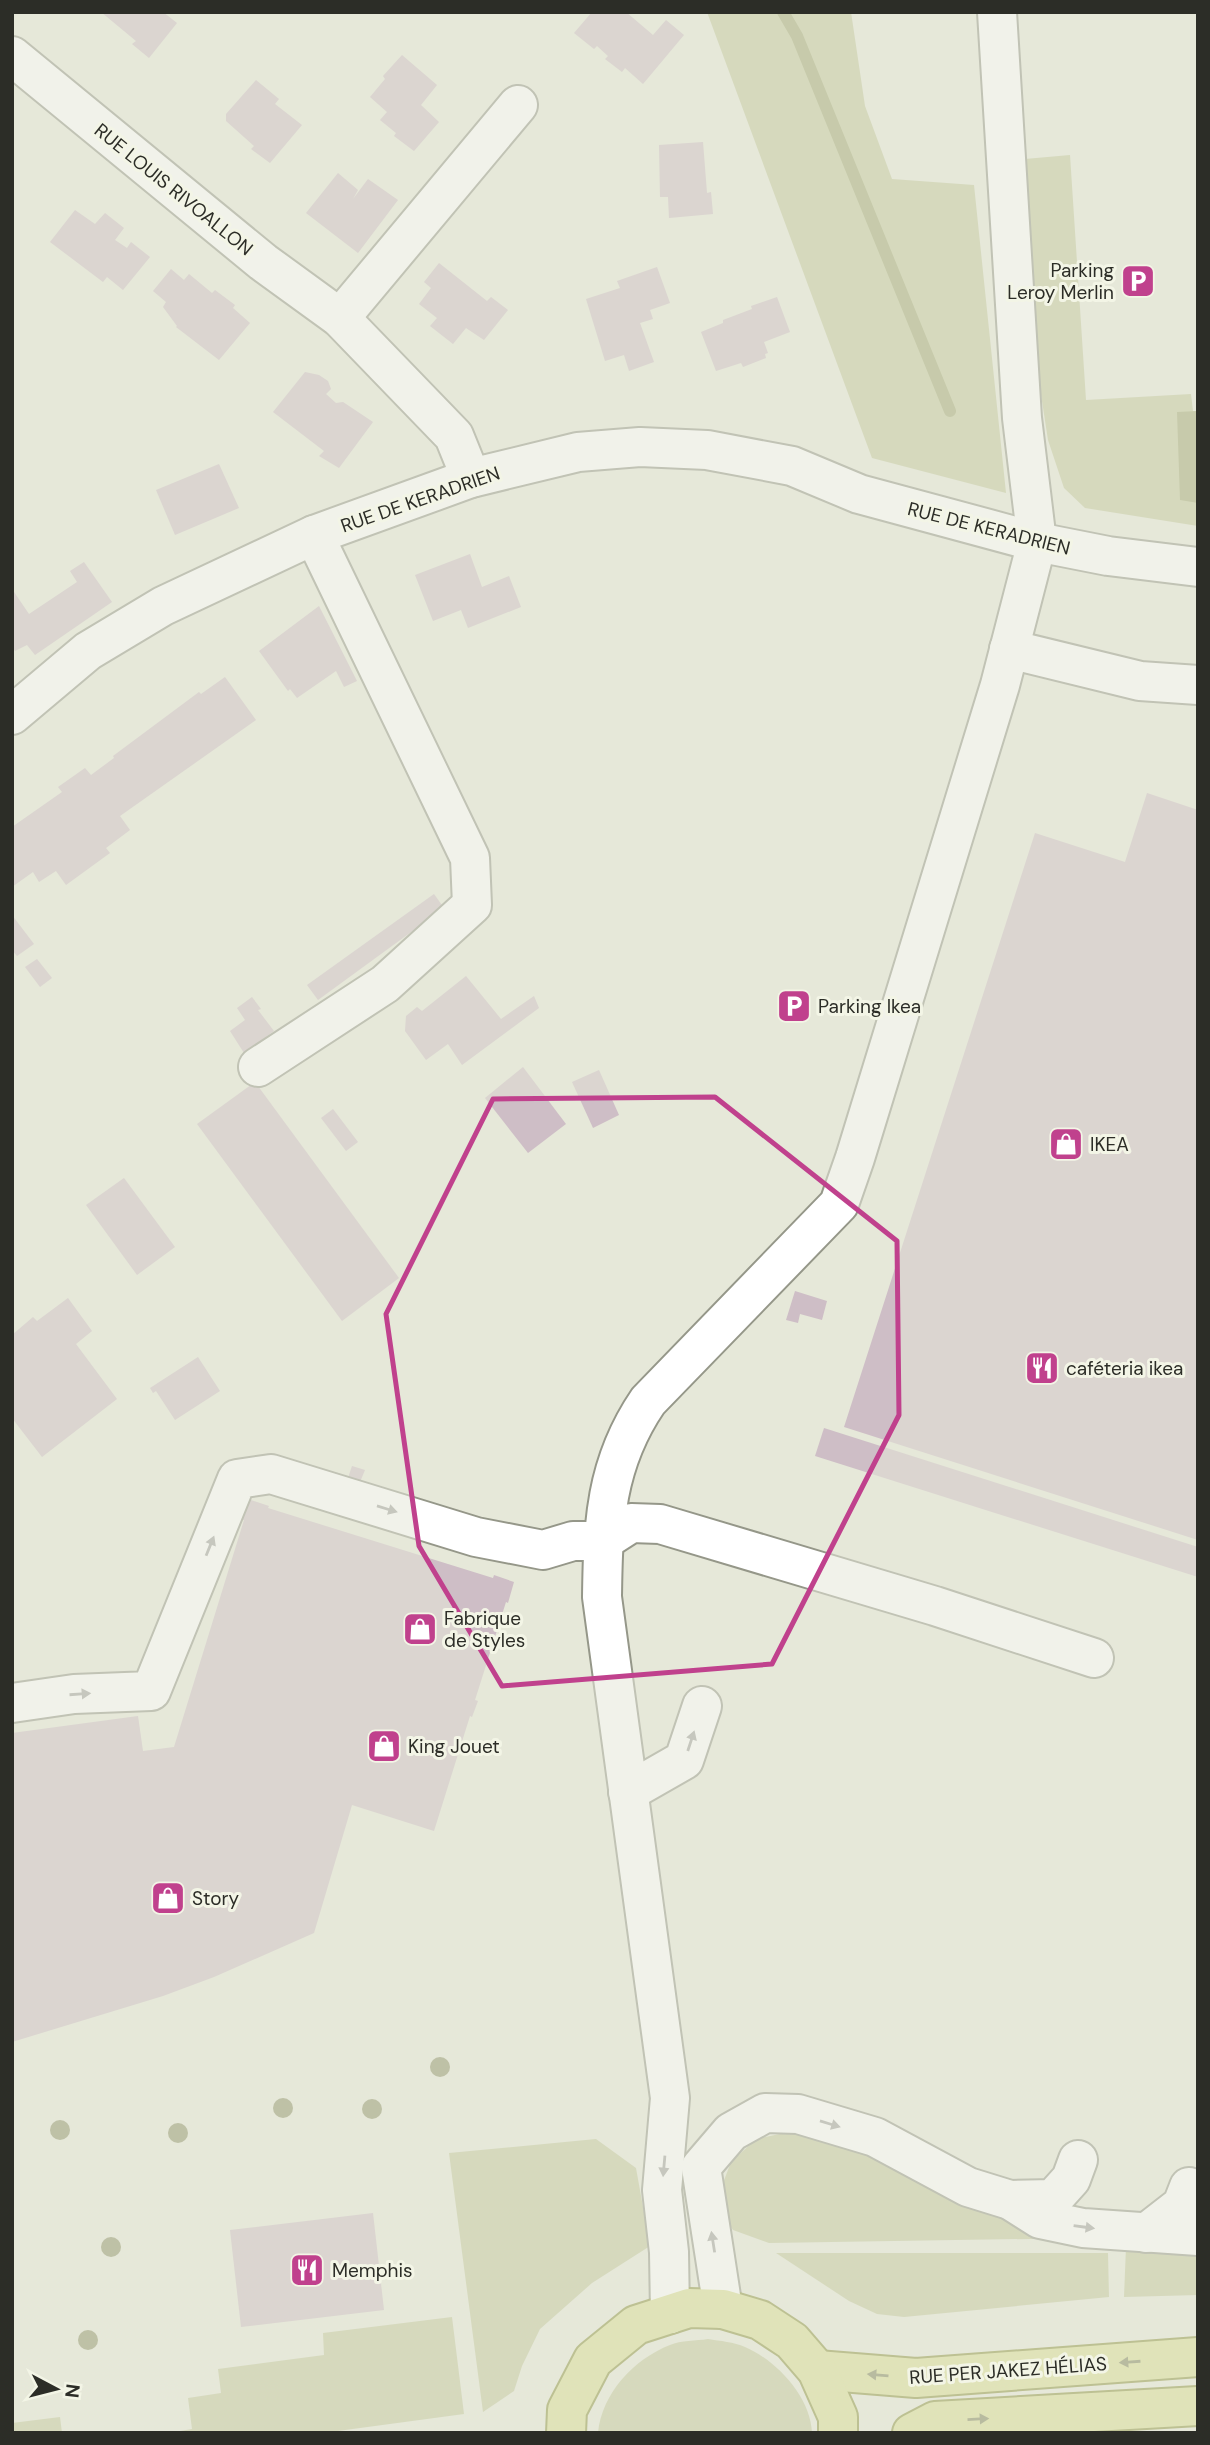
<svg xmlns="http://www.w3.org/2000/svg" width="1210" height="2445" font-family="'DM Sans',sans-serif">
<rect width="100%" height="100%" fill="#e6e8d9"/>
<g fill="#c3c89c">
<polygon points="707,12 851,12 865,106 892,179 974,185 1006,493 872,458"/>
<polygon points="1070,155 1086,400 1191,394 1193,411 1198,411 1198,526 1085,508 1064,488 1048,440 1038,375 1025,159"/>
<path d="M789,2132C824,2138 860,2149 892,2165C908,2173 921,2186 938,2193C986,2215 1037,2226 1088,2238L769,2243L733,2230L726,2220L723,2183L731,2162L756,2139Z"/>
<polygon points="596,2139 636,2168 650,2246 592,2283 540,2329 522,2366 514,2391 483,2412 449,2153"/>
<polygon points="1126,2247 1198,2247 1198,2295 1124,2297"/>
<polygon points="776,2253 1108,2253 1109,2297 904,2317 877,2314 849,2301"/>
<polygon points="452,2317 464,2414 323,2433 168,2433 192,2429 188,2398 221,2393 218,2369 324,2355 323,2333"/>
<path d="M708,2339C720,2341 734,2342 745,2347C776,2360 811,2397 812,2433H598C602,2393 634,2359 670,2345C681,2340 696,2341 708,2339Z"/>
<polygon points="60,2417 62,2433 12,2433 12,2423"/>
</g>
<polygon fill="#a2a773" points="1198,411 1198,503 1180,500 1177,412"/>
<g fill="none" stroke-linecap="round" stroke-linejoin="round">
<polyline stroke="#a2a773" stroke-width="12" points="783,12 797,36 950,411"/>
</g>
<g fill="#cebec6">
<polygon points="101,12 163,12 177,23 149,58 132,44 136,41"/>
<polygon points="592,12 626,12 653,35 666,20 684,35 643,84 625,68 622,72 605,59 608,56 597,46 594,49 574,33"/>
<polygon points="402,55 437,85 421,105 439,122 414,151 394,136 396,133 380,120 387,112 370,97 385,79 383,76"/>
<polygon points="256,80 279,99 275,104 302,125 270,163 251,149 254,146 226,121 226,114"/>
<polygon points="703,142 707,193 711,192 713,214 669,218 668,197 660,197 659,145"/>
<polygon points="338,173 358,190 353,199 368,179 398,200 358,253 306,213"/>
<polygon points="75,210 95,224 105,213 124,228 115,240 127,248 131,242 150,257 123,290 107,277 103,282 50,242"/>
<polygon points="439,263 487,301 491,297 508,310 484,340 466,328 453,344 430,326 437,318 419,304 431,288 424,282"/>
<polygon points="657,267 670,303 650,310 653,319 640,323 654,362 629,371 624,355 605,361 586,299 620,288 617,281"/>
<polygon points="171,269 184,280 189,274 212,293 215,290 235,305 233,308 250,323 219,360 176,327 177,326 163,307 166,302 153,291"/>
<polygon points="777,297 790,332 764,342 768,353 765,354 766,358 743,367 741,363 716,371 701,332 723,323 723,320 752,309 751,306"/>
<polygon points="305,372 319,375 328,381 331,389 326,394 336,403 343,402 373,422 339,468 319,456 324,451 273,412"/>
<polygon points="219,464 239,508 175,535 156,490"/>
<polygon points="470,554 482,587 509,576 521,607 468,628 461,610 433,621 415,575"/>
<polygon points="84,562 112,602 35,655 27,645 15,651 12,646 12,589 29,614 77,582 70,571"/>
<polygon points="319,606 357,681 344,687 336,671 297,698 290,689 288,691 259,651"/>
<polygon points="225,677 256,720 120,816 130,830 106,848 110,853 66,885 56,871 39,882 33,872 12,887 12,827 62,792 58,787 85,768 91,775 114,758 113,756 199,692 201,694"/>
<polygon points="1147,793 1198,810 1198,1540 844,1427 1035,833 1125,862"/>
<polygon points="434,894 444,908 318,1000 307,985"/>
<polygon points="12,915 34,944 17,956 12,950"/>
<polygon points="37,959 52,978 40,987 25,967"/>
<polygon points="466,976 501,1019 534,996 539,1008 462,1065 448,1044 426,1060 405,1031 406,1016 417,1007 422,1011"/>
<polygon points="252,997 261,1009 258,1010 274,1031 244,1053 230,1031 245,1020 237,1008"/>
<polygon points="523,1067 566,1124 528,1153 485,1098"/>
<polygon points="599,1070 619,1115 593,1128 572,1082"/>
<polygon points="255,1082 399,1278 342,1321 197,1124"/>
<polygon points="333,1109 358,1142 346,1151 321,1118"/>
<polygon points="124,1178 175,1247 137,1275 86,1205"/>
<polygon points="795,1291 827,1301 822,1320 800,1314 798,1323 786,1320"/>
<polygon points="68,1298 92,1331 76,1344 117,1399 42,1457 12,1418 12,1335 33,1317 37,1321"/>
<polygon points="198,1357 220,1391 175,1420 156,1391 153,1393 150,1388"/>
<polygon points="824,1428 1198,1547 1198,1577 815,1456"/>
<polygon points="352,1466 365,1470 360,1482 348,1478"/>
<polygon points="248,1499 269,1506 268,1508 493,1578 494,1575 514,1582 508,1603 506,1602 475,1700 478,1701 472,1717 470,1716 434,1831 352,1805 314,1933 214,1977 163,1996 12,2042 12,1733 138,1716 143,1751 174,1747 244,1520 242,1520"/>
<polygon points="373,2213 384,2310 241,2327 230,2230"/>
</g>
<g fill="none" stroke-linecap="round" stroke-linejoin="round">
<g stroke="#959789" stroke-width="42">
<g id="minor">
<polyline points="12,56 263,262 340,318 454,436 471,478"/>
<polyline points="340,318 518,105"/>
<polyline points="1009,649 1140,681 1198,685"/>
<polyline points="12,715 88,651 163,606 314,535 471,478 578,452 640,447 707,450 792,466 859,494 1037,542 1108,556 1198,567"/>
<polyline points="258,1067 385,984 472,905 470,858 314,535"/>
<polyline points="12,1703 74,1694 151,1691 237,1479 271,1474 476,1537 543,1550 573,1541 603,1541 631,1523 660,1524 935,1606 1094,1658"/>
<polyline points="628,1792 684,1760 702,1706"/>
<polyline points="1010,2200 1053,2199 1071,2179 1078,2160"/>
<polyline points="1146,2233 1182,2205 1189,2187"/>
<polyline points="723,2309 701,2167 731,2132 765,2113 798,2114 875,2137 968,2187 1010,2200 1040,2219 1083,2228 1198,2236"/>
<path d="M670,2314L669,2252L662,2190L670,2098L602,1597C603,1524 605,1464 648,1401L839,1204L855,1158L1000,685L1037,542L1022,418L997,12"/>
</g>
</g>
<g stroke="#8c923e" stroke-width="42">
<g id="major">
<polyline points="817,2370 916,2378 1198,2357"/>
<polyline points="566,2433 567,2410 593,2360 636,2325 689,2308 723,2309 760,2320 792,2341 817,2370 838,2417 838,2433"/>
<polyline points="912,2433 935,2421 1198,2406"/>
</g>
</g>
<use href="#minor" stroke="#fff" stroke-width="38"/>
<use href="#major" stroke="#d9de92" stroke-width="38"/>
</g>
<g fill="#8f9269">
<circle cx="440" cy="2067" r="10"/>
<circle cx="283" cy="2108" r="10"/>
<circle cx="372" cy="2109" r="10"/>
<circle cx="60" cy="2130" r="10"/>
<circle cx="178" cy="2133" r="10"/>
<circle cx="111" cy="2247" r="10"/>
<circle cx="88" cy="2340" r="10"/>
</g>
<defs><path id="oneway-solid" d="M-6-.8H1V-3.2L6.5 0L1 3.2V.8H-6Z" transform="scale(1.75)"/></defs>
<g fill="#a0a09e">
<use href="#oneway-solid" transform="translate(387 1509) rotate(17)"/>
<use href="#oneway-solid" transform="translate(210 1546) rotate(-68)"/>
<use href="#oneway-solid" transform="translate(80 1694) rotate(-4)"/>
<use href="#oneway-solid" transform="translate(691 1741) rotate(-72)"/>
<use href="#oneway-solid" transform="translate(830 2124) rotate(17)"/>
<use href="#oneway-solid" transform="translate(664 2166) rotate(95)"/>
<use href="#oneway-solid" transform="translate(1084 2227) rotate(8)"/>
<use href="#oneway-solid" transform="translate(713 2242) rotate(-99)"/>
</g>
<g fill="#82865c">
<use href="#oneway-solid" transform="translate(1130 2362) rotate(176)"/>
<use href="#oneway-solid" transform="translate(878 2375) rotate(-175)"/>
<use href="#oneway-solid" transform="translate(978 2419) rotate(-3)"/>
</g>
<path d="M0 0H1210V2445H0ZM715,1097L897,1241L899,1415L772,1664L502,1686L419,1546L386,1314L493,1099Z" fill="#e6e8d9" fill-opacity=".55" fill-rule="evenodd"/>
<path fill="none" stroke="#c0418d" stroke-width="5" stroke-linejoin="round" d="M715,1097L897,1241L899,1415L772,1664L502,1686L419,1546L386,1314L493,1099Z"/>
<defs>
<g id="parking-square" transform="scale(1.75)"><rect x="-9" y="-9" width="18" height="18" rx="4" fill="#c0418d" stroke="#f3f5e6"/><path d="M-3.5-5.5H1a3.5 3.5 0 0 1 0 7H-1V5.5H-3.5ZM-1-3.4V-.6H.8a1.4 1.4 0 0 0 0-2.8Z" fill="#fff"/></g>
<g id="shop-square" transform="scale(1.75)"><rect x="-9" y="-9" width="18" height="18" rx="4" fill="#c0418d" stroke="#f3f5e6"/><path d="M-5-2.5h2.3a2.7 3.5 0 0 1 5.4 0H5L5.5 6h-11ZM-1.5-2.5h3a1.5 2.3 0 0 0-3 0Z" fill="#fff"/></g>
<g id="restaurant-square" transform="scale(1.75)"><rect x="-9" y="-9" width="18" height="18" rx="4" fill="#c0418d" stroke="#f3f5e6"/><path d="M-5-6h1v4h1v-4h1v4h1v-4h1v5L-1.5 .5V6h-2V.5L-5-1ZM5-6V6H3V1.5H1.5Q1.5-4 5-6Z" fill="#fff"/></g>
</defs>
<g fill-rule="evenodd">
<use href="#parking-square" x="1138" y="281"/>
<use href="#parking-square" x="794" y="1006"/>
<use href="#shop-square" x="1066" y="1144"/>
<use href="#restaurant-square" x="1042" y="1368"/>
<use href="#shop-square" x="420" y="1629"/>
<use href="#shop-square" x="384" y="1746"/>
<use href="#shop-square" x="168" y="1898"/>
<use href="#restaurant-square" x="307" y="2270"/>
</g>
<g text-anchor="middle" stroke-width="6" stroke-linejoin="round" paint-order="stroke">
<g font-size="19" fill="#2c2d27" stroke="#f3f5e6">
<text transform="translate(174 189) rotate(39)" y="7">RUE LOUIS RIVOALLON</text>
<text transform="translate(420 499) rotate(-19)" y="7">RUE DE KERADRIEN</text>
<text transform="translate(989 528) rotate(14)" y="7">RUE DE KERADRIEN</text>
<text transform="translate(1008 2370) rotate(-4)" y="7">RUE PER JAKEZ HÉLIAS</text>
</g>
<g font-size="19" fill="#2c2d27" stroke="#f3f5e6" text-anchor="start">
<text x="1114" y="277" text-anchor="end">Parking<tspan x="1114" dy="22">Leroy Merlin</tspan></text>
<text x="818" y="1013">Parking Ikea</text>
<text x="1090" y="1151">IKEA</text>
<text x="1066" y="1375">caféteria ikea</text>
<text x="444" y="1625">Fabrique<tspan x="444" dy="22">de Styles</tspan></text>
<text x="408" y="1753">King Jouet</text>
<text x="192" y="1905">Story</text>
<text x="332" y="2277">Memphis</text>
</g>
</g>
<rect width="1210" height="2445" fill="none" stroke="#2c2d27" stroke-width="28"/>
<g transform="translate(56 2389) rotate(97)" stroke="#f3f5e6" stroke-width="5" paint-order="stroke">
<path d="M0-5L12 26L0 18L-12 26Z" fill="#2c2d27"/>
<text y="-10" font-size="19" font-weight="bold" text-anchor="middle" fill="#2c2d27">N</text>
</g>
</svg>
